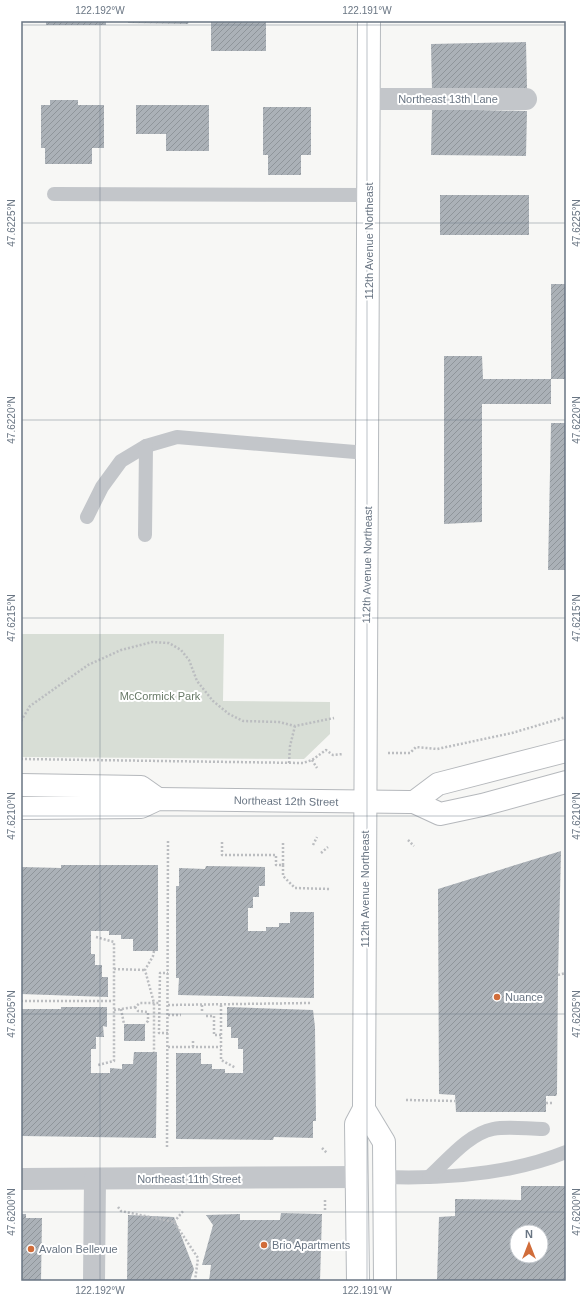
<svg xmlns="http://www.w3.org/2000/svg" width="587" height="1302" font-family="Arial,sans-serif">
<defs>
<pattern id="building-hatch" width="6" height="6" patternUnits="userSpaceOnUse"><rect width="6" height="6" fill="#abb1b7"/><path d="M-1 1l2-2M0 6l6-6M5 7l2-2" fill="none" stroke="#8f959a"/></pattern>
</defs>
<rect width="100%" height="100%" fill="#f7f7f5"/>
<polygon fill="#d8ded6" points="21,634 224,634 223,701 330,702 330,734 304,759 21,757"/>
<g fill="url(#building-hatch)" fill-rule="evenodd">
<rect x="46" y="21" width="60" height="4"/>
<polygon points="128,21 189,21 188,24 128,23"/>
<rect x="211" y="21" width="55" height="30"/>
<polygon points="526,42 527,89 432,91 431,44"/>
<polygon points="50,100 78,100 78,105 104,105 104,148 92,148 92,164 45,164 45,148 41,148 41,105 50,105"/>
<polygon points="136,105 209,105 209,151 166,151 166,134 136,134"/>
<polygon points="263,107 311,107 311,155 301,155 301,175 268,175 268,155 263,155"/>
<polygon points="432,109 527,111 526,156 431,155"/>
<rect x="440" y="195" width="89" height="40"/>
<polygon points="551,284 566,284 566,379 551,379 551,404 482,404 482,522 444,524 444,356 482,356 483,379 551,379"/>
<polygon points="551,423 566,423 566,570 548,570"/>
<polygon points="561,851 558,975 557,1094 556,1096 546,1096 546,1112 456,1112 455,1095 439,1094 438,889"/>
<polygon points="61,865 158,865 158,951 133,951 133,939 121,939 121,935 109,935 109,931 91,931 91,954 95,954 95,965 102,965 102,977 108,977 108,997 21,994 22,867 61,868"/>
<polygon points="206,866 265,867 265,886 259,886 259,897 253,897 253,908 248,908 248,931 266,931 266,927 279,927 279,923 290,923 290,912 314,912 314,998 178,995 179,978 176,978 176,886 179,886 179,868 205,869"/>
<polygon points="61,1007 107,1007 107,1027 103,1026 104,1037 96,1037 96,1049 91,1049 91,1073 110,1073 110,1068 122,1069 122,1064 133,1064 134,1052 157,1052 156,1138 22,1136 22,1009 61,1009"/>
<polygon points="227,1007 313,1010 315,1027 316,1121 313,1121 313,1138 274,1137 273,1140 176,1139 176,1053 201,1053 201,1064 212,1064 212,1069 225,1069 225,1073 243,1073 243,1049 238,1049 238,1038 231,1038 231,1027 227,1027"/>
<rect x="124" y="1024" width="21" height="17"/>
<path d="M521,1186H566V1281H437L439,1217L455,1216V1199L521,1200ZM517,1232H541V1256H517Z"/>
<polygon points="281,1213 322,1214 320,1281 209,1281 211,1265 202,1265 213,1225 206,1215 240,1214 240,1220 280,1220"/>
<polygon points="21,1214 26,1214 26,1218 42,1218 41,1281 21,1281"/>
<polygon points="128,1215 174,1217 194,1269 190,1281 127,1281"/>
</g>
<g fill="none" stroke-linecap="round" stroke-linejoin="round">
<g stroke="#b6babe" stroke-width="24">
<g id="secondary">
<polyline points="364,1109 384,1142 385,1281"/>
<polyline points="358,1281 356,1124 364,1109 369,21"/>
</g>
</g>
<g stroke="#b5b8bc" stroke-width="24">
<g id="primary">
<polyline points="21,785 141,787 158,799"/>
<polyline points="414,802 438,784 566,751"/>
<polyline points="21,808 141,807 158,799 409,802 414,802 440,814 482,805 566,782"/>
</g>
</g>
<g stroke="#bbbdc0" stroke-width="2.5" stroke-dasharray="2 2" stroke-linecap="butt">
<polyline points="21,721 30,706 88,665 121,650 152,642 169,643 181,650 189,660 197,681 213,701 229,714 243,721 279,722 295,726 334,718"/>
<polyline points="388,753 410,753 416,747 437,749 512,733 566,717"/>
<polyline points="21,759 303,763 312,760 326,750 333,755 343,754"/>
<polyline points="312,760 317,768"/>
<polyline points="289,763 290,746 295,726"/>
<polyline points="408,840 414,846"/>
<polyline points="222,842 222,855 276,855 276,865 283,865 283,843"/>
<polyline points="313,845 317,837"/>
<polyline points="321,853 328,847"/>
<polyline points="283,865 283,876 295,888 330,889"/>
<polyline points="96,937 114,942 114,1061 98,1065"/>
<polyline points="154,951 153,956 145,970 154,1003 154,1052"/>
<polyline points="114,969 145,970"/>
<polyline points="558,975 566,973"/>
<polyline points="21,1001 113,1001"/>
<polyline points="168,1005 310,1003"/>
<polyline points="202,1005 202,1012"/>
<polyline points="221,1005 221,1060 236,1068"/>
<polyline points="135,1007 138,1011 148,1012 148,1021 145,1024"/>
<polyline points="121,1009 124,1024"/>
<polyline points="114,1010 135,1007 140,1003 160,1003"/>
<polyline points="168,1015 181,1015"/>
<polyline points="206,1016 214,1016 214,1035 221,1035"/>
<polyline points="168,1033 159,1033 159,1030 160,973 168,973"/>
<polyline points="193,1041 193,1047"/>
<polyline points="168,1047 221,1047"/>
<polyline points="406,1100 455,1101"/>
<polyline points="546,1103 554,1103"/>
<polyline points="167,1147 168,841"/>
<polyline points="322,1148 327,1153"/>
<polyline points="325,1200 325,1212"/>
<polyline points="118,1207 121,1211 174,1222 198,1258 195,1281"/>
<polyline points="174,1222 184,1210"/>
</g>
<g stroke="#c3c6ca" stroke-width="14">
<polyline points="54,194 369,195"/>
<polyline points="87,517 102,487 121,461 146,446 177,437 367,453"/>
<polyline points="145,535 146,446"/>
<path d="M384,1177C445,1179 509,1175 566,1152"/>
<path d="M429,1177C447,1161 468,1134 493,1129C509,1126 527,1129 543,1129"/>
</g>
<g stroke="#c3c6ca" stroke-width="22">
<polyline points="369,99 526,99"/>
<polyline points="21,1179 357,1177"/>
<polyline points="94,1281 95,1179"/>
</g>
<use href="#secondary" stroke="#fff" stroke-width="22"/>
<use href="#primary" stroke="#fff" stroke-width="22"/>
</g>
<path fill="none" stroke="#697583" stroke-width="1" stroke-opacity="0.45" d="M100,21V1281M367,21V1281M21,25H566M21,223H566M21,420H566M21,618H566M21,816H566M21,1014H566M21,1212H566"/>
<g fill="#d16d3a" stroke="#fff" stroke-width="1.5">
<circle cx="497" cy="997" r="4"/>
<circle cx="264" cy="1245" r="4"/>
<circle cx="31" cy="1249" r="4"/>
</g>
<g text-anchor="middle" stroke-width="4" stroke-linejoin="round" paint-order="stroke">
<g font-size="11" fill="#697583" stroke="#fff">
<text x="448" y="103">Northeast 13th Lane</text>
<text transform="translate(369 241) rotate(-90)" y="4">112th Avenue Northeast</text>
<text transform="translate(367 565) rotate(-89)" y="4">112th Avenue Northeast</text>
<text transform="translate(286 801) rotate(1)" y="4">Northeast 12th Street</text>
<text transform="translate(365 889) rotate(-90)" y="4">112th Avenue Northeast</text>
<text x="189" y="1183">Northeast 11th Street</text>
</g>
<g font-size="11" fill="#697a68" stroke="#fff">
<text x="160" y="700">McCormick Park</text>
</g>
<g font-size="11" fill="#697583" stroke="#fff" text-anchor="start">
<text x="505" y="1001">Nuance</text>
<text x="272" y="1249">Brio Apartments</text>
<text x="39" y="1253">Avalon Bellevue</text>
</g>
</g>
<rect width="587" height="1302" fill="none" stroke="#ffffff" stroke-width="44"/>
<g transform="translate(529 1244)"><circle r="19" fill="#ffffff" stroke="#c3c8cd"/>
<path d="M0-3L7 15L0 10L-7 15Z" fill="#d16d3a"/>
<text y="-6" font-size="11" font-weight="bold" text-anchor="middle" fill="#697583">N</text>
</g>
<rect x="22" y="22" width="543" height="1258" fill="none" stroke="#697583" stroke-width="1.5"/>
<g font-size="10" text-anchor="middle" fill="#697583">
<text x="100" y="14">122.192°W</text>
<text x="367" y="14">122.191°W</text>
<text transform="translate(11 223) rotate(-90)" y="4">47.6225°N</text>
<text transform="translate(576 223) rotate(-90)" y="4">47.6225°N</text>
<text transform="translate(11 420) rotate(-90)" y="4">47.6220°N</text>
<text transform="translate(576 420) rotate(-90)" y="4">47.6220°N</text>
<text transform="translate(11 618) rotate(-90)" y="4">47.6215°N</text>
<text transform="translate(576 618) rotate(-90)" y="4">47.6215°N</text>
<text transform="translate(11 816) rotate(-90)" y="4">47.6210°N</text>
<text transform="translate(576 816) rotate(-90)" y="4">47.6210°N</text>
<text transform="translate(11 1014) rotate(-90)" y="4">47.6205°N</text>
<text transform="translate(576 1014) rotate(-90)" y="4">47.6205°N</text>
<text transform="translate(11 1212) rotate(-90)" y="4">47.6200°N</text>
<text transform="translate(576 1212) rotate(-90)" y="4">47.6200°N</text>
<text x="100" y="1294">122.192°W</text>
<text x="367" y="1294">122.191°W</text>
</g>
</svg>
